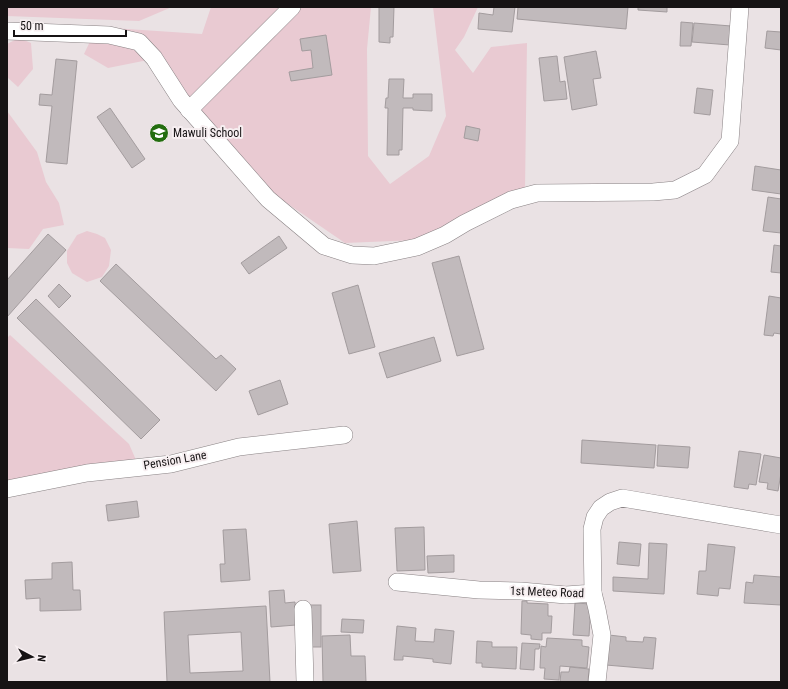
<svg xmlns="http://www.w3.org/2000/svg" width="788" height="689" font-family="'Roboto Condensed',sans-serif">
<rect width="100%" height="100%" fill="#eae2e4"/>
<g fill="#e9cad2">
<polygon points="7,7 172,7 139,21 7,16"/>
<polygon points="211,7 371,7 367,49 368,156 390,184 429,156 446,116 433,7 478,7 464,37 455,50 473,73 491,47 527,43 525,190 417,240 345,243 225,161 163,57 108,68 84,54 97,27 202,34"/>
<polygon points="19,38 31,43 33,69 18,87 7,77 7,44"/>
<polygon points="7,111 37,152 46,182 59,203 64,225 43,229 29,249 7,248"/>
<polygon points="87,231 97,234 105,238 111,250 109,266 102,277 87,282 72,273 67,263 67,251 77,235"/>
<polygon points="10,335 129,444 136,460 7,490 7,338"/>
</g>
<g fill="#c1babc" stroke="#a39c9e" fill-rule="evenodd">
<polygon points="379,7 394,7 393,37 390,37 390,43 379,42"/>
<polygon points="494,7 515,7 512,32 478,29 479,13 493,15"/>
<polygon points="518,7 628,7 626,29 517,19"/>
<polygon points="638,7 667,7 667,12 638,10"/>
<polygon points="681,22 693,23 691,46 680,46"/>
<polygon points="694,23 731,26 730,45 692,42"/>
<polygon points="767,31 781,32 781,50 765,48"/>
<polygon points="326,35 332,75 291,81 289,72 313,68 311,50 302,51 300,39"/>
<polygon points="596,51 601,78 593,79 597,105 572,110 564,57"/>
<polygon points="557,56 560,82 565,81 567,99 544,101 539,58"/>
<polygon points="56,59 77,61 67,164 46,162 52,106 39,105 40,94 52,95"/>
<polygon points="389,79 404,79 403,98 413,98 413,94 432,94 432,111 413,110 413,108 403,108 402,150 399,150 399,155 387,155 388,108 385,108 386,98 388,98"/>
<polygon points="697,88 713,90 710,115 694,113"/>
<polygon points="110,108 145,159 132,168 97,117"/>
<polygon points="466,126 480,129 478,141 464,138"/>
<polygon points="755,166 781,170 781,194 752,190"/>
<polygon points="768,197 781,199 781,233 763,231"/>
<polygon points="48,234 66,250 7,317 7,280"/>
<polygon points="279,236 287,248 249,274 241,263"/>
<polygon points="774,245 781,246 781,273 771,272"/>
<polygon points="459,256 484,349 457,356 432,263"/>
<polygon points="116,264 216,359 221,355 236,369 216,391 100,281"/>
<polygon points="59,284 71,296 59,308 48,296"/>
<polygon points="358,285 375,347 349,354 332,293"/>
<polygon points="769,296 781,298 781,334 774,333 773,336 764,335"/>
<polygon points="36,299 160,420 141,439 17,318"/>
<polygon points="434,337 441,361 387,378 379,353"/>
<polygon points="280,380 288,404 258,415 249,391"/>
<polygon points="582,440 656,445 654,468 581,463"/>
<polygon points="658,445 690,447 688,468 657,466"/>
<polygon points="739,451 761,454 756,485 749,484 748,489 734,487"/>
<polygon points="764,455 781,458 781,473 778,491 767,489 768,483 759,482"/>
<polygon points="137,501 139,517 108,521 106,505"/>
<polygon points="357,521 361,571 333,573 329,524"/>
<polygon points="424,527 425,570 397,571 395,528"/>
<polygon points="246,529 250,580 221,582 220,564 225,564 223,530"/>
<polygon points="619,542 641,544 639,566 617,564"/>
<polygon points="649,543 667,544 664,594 613,591 613,577 648,579"/>
<polygon points="708,544 735,547 730,589 719,588 718,596 697,594 699,571 706,571"/>
<polygon points="454,555 454,572 428,573 427,556"/>
<polygon points="72,562 73,590 80,590 81,610 40,611 40,598 26,599 25,580 52,579 52,563"/>
<polygon points="754,575 781,577 781,605 744,603 746,582 753,583"/>
<polygon points="284,590 285,603 295,602 296,625 271,627 269,591"/>
<polygon points="522,601 527,601 527,603 548,604 548,616 552,616 551,633 542,633 542,640 531,639 531,635 521,634"/>
<polygon points="575,603 591,604 589,636 573,635"/>
<rect x="307" y="605" width="14" height="42"/>
<path d="M266,606L270,682H167L164,612ZM241,632L243,671L190,673L188,635Z"/>
<polygon points="342,619 364,620 363,633 341,632"/>
<polygon points="397,626 416,628 415,641 434,642 435,629 454,631 451,664 433,662 433,659 403,656 403,660 394,660"/>
<polygon points="350,635 351,656 365,656 366,682 323,682 322,636"/>
<polygon points="609,635 626,637 626,641 643,642 644,637 656,638 653,669 606,665"/>
<polygon points="547,638 582,640 582,646 589,647 587,668 560,666 559,680 544,679 545,668 540,668 541,646 546,647"/>
<polygon points="477,641 492,642 492,647 517,647 516,669 482,667 482,663 476,663"/>
<polygon points="522,643 540,644 539,649 535,649 534,670 520,669"/>
<polygon points="570,667 589,669 588,682 560,682 561,672 569,672"/>
</g>
<g fill="none" stroke-linecap="round" stroke-linejoin="round">
<g stroke="#898284" stroke-width="18">
<g id="minor">
<polyline points="7,31 109,35 139,42 154,58 181,100 268,199 324,246 352,255 374,256 417,247 445,235 465,223 511,200 537,193 653,192 675,190 705,175 730,141 740,7"/>
<polyline points="189,110 292,7"/>
<polyline points="7,489 87,473 171,464 239,447 344,435"/>
<polyline points="397,582 479,590 521,591 566,595 593,593 592,529 595,517 601,508 610,502 622,498 781,525"/>
<polyline points="593,593 597,609 602,635 597,682"/>
<polyline points="303,609 305,682"/>
</g>
</g>
<use href="#minor" stroke="#fff" stroke-width="17"/>
</g>
<defs>
<g id="school-disc" transform="scale(1)"><circle r="9.5" fill="#236d0f" stroke="#f7eff1"/><path d="M0-5L7-2L0 1L-7-2ZM-4 1L0 2.5L4 1V4Q0 6-4 4Z" fill="#fff"/></g>
</defs>
<g fill-rule="evenodd">
<use href="#school-disc" x="159" y="133"/>
</g>
<g text-anchor="middle" stroke-width="4" stroke-linejoin="round" paint-order="stroke">
<g font-size="12" fill="#161314" stroke="#f7eff1" text-anchor="start">
<text x="173" y="137">Mawuli School</text>
</g>
<g font-size="12" fill="#161314" stroke="#f7eff1">
<text transform="translate(175 460) rotate(-10)" y="4">Pension Lane</text>
<text transform="translate(547 592) rotate(2)" y="4">1st Meteo Road</text>
</g>
</g>
<rect width="788" height="689" fill="none" stroke="#161314" stroke-width="16"/>
<g transform="translate(32 657) rotate(97)" stroke="#f7eff1" stroke-width="3" paint-order="stroke">
<path d="M0-3L7 15L0 10L-7 15Z" fill="#161314"/>
<text y="-6" font-size="11" font-weight="bold" text-anchor="middle" fill="#161314">N</text>
</g>
<path d="M14 30v6h112v-6" fill="none" stroke="#161314" stroke-width="2"/>
<text x="20" y="30" font-size="12" fill="#161314" stroke="#f7eff1" stroke-width="3" paint-order="stroke">50 m</text>
</svg>
